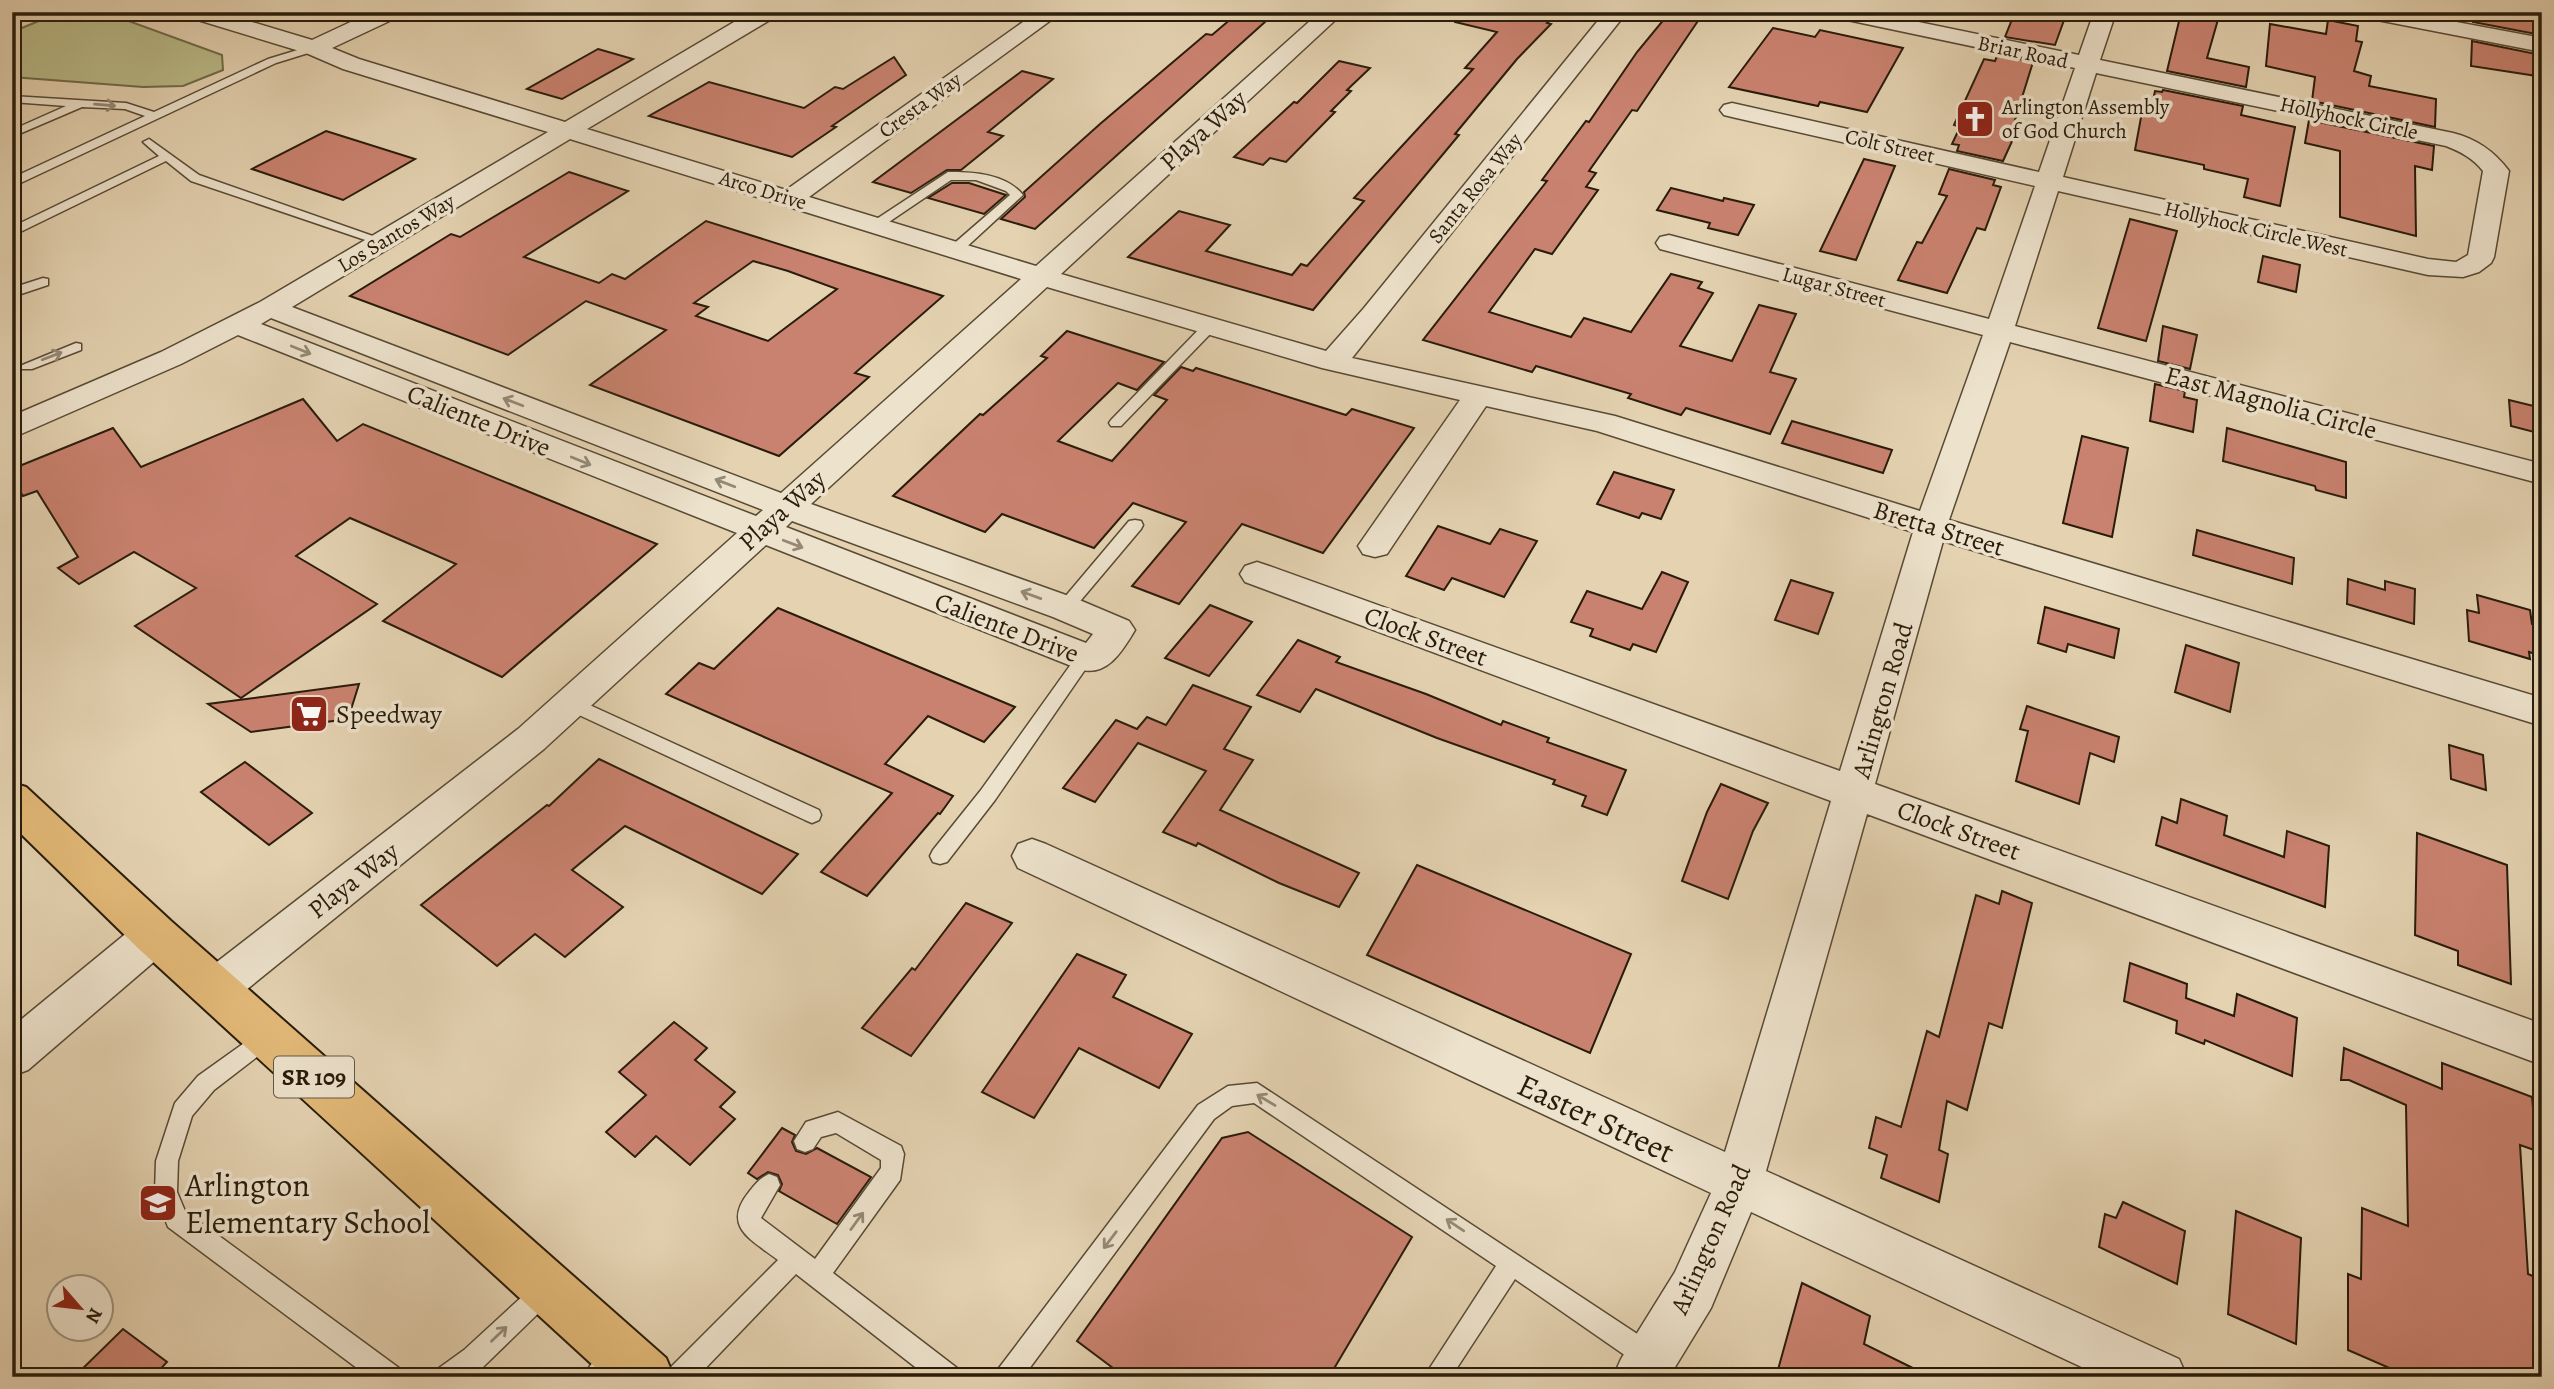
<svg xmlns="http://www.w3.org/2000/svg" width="2554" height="1389" font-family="Alegreya,serif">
<rect width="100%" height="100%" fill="#e4d2b1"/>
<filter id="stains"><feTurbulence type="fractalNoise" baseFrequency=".00286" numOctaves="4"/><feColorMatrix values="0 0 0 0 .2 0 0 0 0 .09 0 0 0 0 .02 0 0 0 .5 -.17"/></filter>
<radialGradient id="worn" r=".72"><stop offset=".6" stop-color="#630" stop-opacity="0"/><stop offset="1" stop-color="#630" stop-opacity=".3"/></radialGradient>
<polygon fill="#b9ba88" stroke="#716b4a" stroke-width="2" points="81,12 104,12 222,55 223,70 183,86 143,87 12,77 12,32 51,16"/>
<g fill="#ca8270" stroke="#291c0b" stroke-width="2" fill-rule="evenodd">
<polygon points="1239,12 1276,12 1035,229 1001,219 1025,197 1024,192 1100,124 1206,34 1212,35"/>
<polygon points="1456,12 1557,12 1547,23 1551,24 1517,59 1455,134 1459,135 1313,310 1128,257 1179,211 1230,225 1206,251 1292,275 1301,264 1307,266 1364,201 1354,198 1473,69 1465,68 1497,32 1455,22"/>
<polygon points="1670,12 1704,12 1637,111 1632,110 1589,171 1596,173 1586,187 1598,190 1552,254 1535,249 1489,312 1571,337 1584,318 1631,332 1671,274 1702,282 1698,288 1713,293 1680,346 1732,361 1759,305 1796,314 1770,372 1796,379 1770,434 1686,408 1681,415 1628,398 1631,394 1536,366 1532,372 1423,340 1547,181 1542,180 1586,121 1589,122 1637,52"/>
<polygon points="2015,12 2067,12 2055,45 2005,37"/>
<polygon points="2189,12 2219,16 2207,58 2249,67 2246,87 2167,71 2180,17 2187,18"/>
<polygon points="2474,12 2521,12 2536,15 2536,34 2473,22"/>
<polygon points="2328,20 2358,26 2356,41 2362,42 2354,71 2371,76 2369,86 2436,99 2435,127 2312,101 2315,77 2266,66 2270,24 2326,34"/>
<polygon points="1773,28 1815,37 1820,30 1903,48 1867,112 1820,102 1818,106 1729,87"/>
<polygon points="2472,41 2536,54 2537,76 2471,66"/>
<polygon points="598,49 633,59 562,99 527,89"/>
<polygon points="1998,54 2033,62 2010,136 2014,137 2003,161 1957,151 1959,145 1952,144 1960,127 1954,125 1984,59 1995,61"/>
<polygon points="894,57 906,75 832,126 836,127 792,157 649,116 709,82 804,108 835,87 843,89"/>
<polygon points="1339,61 1370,68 1347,90 1351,91 1331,111 1335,112 1286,162 1270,158 1263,165 1234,157 1294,102 1297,103"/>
<polygon points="1022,71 1053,79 988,132 1003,136 961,170 947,170 911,193 873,182"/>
<polygon points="2163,90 2243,106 2241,115 2295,127 2280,206 2244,197 2248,179 2204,169 2204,165 2135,150 2142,112 2150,114 2155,91 2162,92"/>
<polygon points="2309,120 2434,146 2432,170 2415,166 2416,236 2340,217 2340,151 2305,143"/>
<polygon points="326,131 415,159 343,200 252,169"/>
<polygon points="1864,159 1895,166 1856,260 1820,251"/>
<polygon points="1949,169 1995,180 1993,185 2001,187 1985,230 1977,228 1947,293 1898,280 1917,242 1922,243 1947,196 1939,194"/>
<path d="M569,172L628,191L524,257L599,283L612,274L625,279L706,221L943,296L855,373L869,377L779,456L590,385L666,330L586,301L508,355L350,296L451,234L460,237ZM753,261L788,271L837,289L768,341L696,316L708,307L694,303Z"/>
<polygon points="952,183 969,183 1006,195 984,214 928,198"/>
<polygon points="1671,188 1723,201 1724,198 1754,205 1738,235 1708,228 1710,223 1657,210"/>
<polygon points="2130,219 2177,231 2146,341 2098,328"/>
<polygon points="2263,256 2300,265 2296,292 2258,282"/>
<polygon points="2163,326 2197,335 2190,369 2158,361"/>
<polygon points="1067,331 1164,362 1137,390 1118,383 1058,441 1112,461 1167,400 1154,395 1181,367 1193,371 1196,368 1346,415 1352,409 1414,428 1323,553 1242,524 1179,604 1132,586 1186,522 1133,503 1094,548 1002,514 985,532 893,496 980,414 983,415 1047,358 1041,356"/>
<polygon points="2155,384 2185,391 2184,397 2197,400 2193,432 2150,421"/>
<polygon points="303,399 337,441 363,424 657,544 502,677 383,621 456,564 350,518 296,556 377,604 241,698 135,626 196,588 134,552 79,584 58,568 78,557 37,491 23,496 12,479 12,469 113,428 141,467"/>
<polygon points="2509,400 2542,408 2542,434 2511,426"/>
<polygon points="1792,421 1892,450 1883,473 1782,443"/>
<polygon points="2227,428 2346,462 2346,498 2316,490 2315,486 2223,461"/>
<polygon points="2082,436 2128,448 2112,537 2063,523"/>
<polygon points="1614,472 1674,490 1661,519 1642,513 1639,518 1597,504"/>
<polygon points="1438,526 1490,544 1500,529 1537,541 1504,597 1452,578 1444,590 1406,576"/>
<polygon points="2197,530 2294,558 2292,584 2193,555"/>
<polygon points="1662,572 1688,582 1656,652 1633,644 1630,650 1590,636 1593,629 1571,622 1587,591 1642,609"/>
<polygon points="2348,579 2385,590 2385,581 2415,589 2414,624 2347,604"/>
<polygon points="1791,580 1833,593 1818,634 1775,620"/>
<polygon points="2477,595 2530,610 2532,624 2542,627 2542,656 2529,652 2530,659 2469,641 2467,610 2479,613"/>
<polygon points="1210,605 1252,622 1209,676 1165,658"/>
<polygon points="2045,607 2119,629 2114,658 2068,644 2066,652 2038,643"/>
<polygon points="778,608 1015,707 984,742 928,716 885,764 953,796 940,814 938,813 867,896 821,872 892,793 666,694 699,663 714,669"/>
<polygon points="1298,640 1340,657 1336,662 1426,694 1501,725 1503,721 1549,738 1547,742 1626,770 1607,815 1582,806 1586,796 1553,784 1555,780 1437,738 1316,689 1300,712 1257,695"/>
<polygon points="2186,645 2239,663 2230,712 2175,692"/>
<polygon points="359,684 348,719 251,732 208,704"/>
<polygon points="1193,685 1251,707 1224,749 1253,760 1220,810 1359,873 1339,907 1279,883 1198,843 1196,846 1163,832 1206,771 1138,743 1095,802 1063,788 1116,720 1137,729 1147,717 1166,725"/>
<polygon points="2027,706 2119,737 2114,762 2090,753 2079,804 2016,781 2028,731 2020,729"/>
<polygon points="2449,745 2483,755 2486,790 2451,779"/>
<polygon points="599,759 798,854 762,894 625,826 572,870 623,907 565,957 535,934 497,966 421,905 547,805 549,806"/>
<polygon points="245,762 312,813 269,845 201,792"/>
<polygon points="1721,784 1768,803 1753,831 1728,899 1682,881 1707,812"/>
<polygon points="2181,799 2227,816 2224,835 2284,857 2287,831 2329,846 2325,907 2156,845 2162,817 2177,823"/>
<polygon points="2417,833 2507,865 2511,984 2458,965 2458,951 2415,935"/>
<polygon points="1417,865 1631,954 1590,1053 1367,955"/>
<polygon points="2002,891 2032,903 2002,1028 1989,1023 1967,1110 1947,1101 1939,1150 1948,1154 1939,1202 1881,1178 1887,1155 1869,1148 1876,1117 1901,1127 1927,1031 1939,1037 1976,895 1999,904"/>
<polygon points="966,903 1012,923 911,1056 862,1028 912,968 915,970"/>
<polygon points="1077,954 1126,975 1113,997 1192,1034 1159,1088 1079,1048 1034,1118 982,1092"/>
<polygon points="2130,963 2187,984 2186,998 2234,1016 2237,994 2297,1018 2292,1076 2205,1040 2204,1044 2176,1033 2177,1021 2124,1001"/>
<polygon points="674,1022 707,1048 695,1060 735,1092 720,1107 735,1119 690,1165 656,1136 635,1157 606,1132 646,1095 619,1072"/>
<polygon points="2344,1048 2442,1089 2442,1063 2532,1097 2537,1151 2520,1145 2528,1274 2542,1280 2542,1377 2410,1377 2348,1350 2348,1274 2361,1279 2362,1208 2408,1226 2406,1105 2349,1080 2341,1080"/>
<polygon points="782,1128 795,1135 792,1142 796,1151 806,1154 817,1148 871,1177 837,1224 779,1191 782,1184 778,1175 768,1172 757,1179 748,1173"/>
<polygon points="1248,1132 1412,1237 1329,1377 1125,1377 1077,1341 1222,1138"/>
<polygon points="2123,1202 2185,1231 2177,1284 2099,1247 2105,1214 2116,1218"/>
<polygon points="2236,1211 2301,1238 2296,1344 2228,1314"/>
<polygon points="1802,1283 1870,1316 1864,1344 1931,1377 1776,1377"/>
<polygon points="123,1329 167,1362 153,1377 74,1377"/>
</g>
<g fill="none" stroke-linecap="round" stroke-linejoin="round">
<g stroke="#584a34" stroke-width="3">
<g id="service">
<polygon points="314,45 318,46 318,50 276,63 12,187 12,178 145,116 125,109 82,107 12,137 12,130 66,106 12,102 12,96 126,103 154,112 268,59"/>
<polygon points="149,139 199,175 387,241 381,245 377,244 191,181 166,161 12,236 12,227 159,156 143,142"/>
<path d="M948,172C974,172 1006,174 1023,195L960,253L955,254L949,250L950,247L1010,195L1006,191L976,180H951L880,228H872V222Z"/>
<polygon points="43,278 48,279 48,285 12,297 12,288"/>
<polygon points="1210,322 1217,326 1215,329 1121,426 1111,426 1109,423 1111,420 1205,323"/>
<polygon points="76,343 81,344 81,350 32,369 22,369 20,366"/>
<polygon points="1135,520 1141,521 1143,525 1141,529 1071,612 1059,612 1057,608 1059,604 1129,521"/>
<polygon points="1085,651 1091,653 1094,657 1091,661 995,800 947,862 940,864 933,862 930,856 933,850 981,790 1079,653"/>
<polygon points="570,696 819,810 821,815 819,820 812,823 805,820 564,708 561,703 564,698"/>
<polygon points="268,1026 275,1029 279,1036 275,1043 214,1090 192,1116 178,1161 177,1192 185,1211 399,1368 402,1377 369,1377 168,1227 155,1192 156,1161 175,1103 198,1076"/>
<polygon points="1257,1083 1657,1347 1660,1356 1657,1365 1648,1368 1639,1365 1515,1279 1451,1377 1424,1377 1496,1266 1254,1103 1232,1106 1214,1119 1023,1377 996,1377 999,1368 1198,1105 1228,1086"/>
<path d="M838,1112L901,1146L904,1154L900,1180L833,1273L957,1368L960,1377H928L796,1274L697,1377H667L670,1368L778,1260C752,1240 721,1227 749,1192C755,1184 760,1178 769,1174L777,1177L780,1185L761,1218L815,1259L881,1168V1160L836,1133L821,1137L813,1149L805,1152L797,1149L794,1141L806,1122Z"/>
<polygon points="545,1279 553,1283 557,1291 553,1299 482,1368 469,1377 436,1377 439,1368 464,1350 537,1283"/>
<path d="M617,1342L626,1345L629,1354L626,1363L613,1377H584C590,1363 603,1348 617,1342Z"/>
</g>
</g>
<g stroke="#584a34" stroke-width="3">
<g id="minor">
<path d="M185,12H219L312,40L372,12H401L398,17L332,48L359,59L565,122L751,12H778L775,17L587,129L786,190L1037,12H1062L809,197L1036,266L1320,12H1344L1061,274L1326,351L1364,308L1605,12H1627L1352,358L1615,416L1920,511L1983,335L1660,249L1656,243L1660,237L1669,235L1989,319L2035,186L1732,117L1724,115L1720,110L1724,105L1732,103L2039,172L2075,68L1838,18L1830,17L1827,12H1870L2079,55L2094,12H2116L2100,60L2453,133C2477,139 2494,151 2509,171L2494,257L2491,263L2479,272L2463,277L2428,275L2058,191L2015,326L2542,464V484L2010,342L1949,520L2542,698V726L1943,541L1875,784L2542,1024V1065L1867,814L1766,1171L2179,1359L2187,1377H2103L1751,1212L1711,1308L1669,1377H1613L1621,1359L1675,1272L1711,1193L1018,868L1012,856L1018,844L1032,839L1046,844L1725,1152L1831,801L1245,582L1240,574L1245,566L1257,562L1269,566L1840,771L1913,532L1597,431L1486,406L1387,554L1375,557L1363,554L1358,546L1460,400L1322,368L1047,287L811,504L1077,599L1129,621L1135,630C1122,652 1106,678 1079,669L766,545L544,749L230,1003L215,1008L200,1003L193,989L200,975L518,729L737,533L238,335L181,364L12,438V416L161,352L260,302L548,132L343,69L306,53L188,17ZM2096,73L2446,146C2461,152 2473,158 2483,171L2468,255L2456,262L2428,259L2063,177ZM570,139L1021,279L781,493L292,307ZM271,318L763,510L756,516L261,324ZM792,521L1053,617L1093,634L1086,643L786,527Z"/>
<polygon points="2356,12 2403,12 2542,38 2542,52 2367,18 2359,17"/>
<polygon points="155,917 170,922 176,935 170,948 28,1070 12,1076 12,1027 140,922"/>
</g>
</g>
<g stroke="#291c0b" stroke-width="4">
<polygon id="primary" points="12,783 26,787 171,921 666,1358 674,1377 606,1377 139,949 12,825"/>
</g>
<use href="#service" fill="#ede2cc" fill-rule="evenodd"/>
<use href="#minor" fill="#ede2cc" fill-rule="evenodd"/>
<use href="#primary" fill="#e2b978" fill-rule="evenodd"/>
</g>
<defs><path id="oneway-shaft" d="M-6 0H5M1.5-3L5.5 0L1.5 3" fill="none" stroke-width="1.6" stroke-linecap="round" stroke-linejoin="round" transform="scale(1.75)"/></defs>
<g stroke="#958975">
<use href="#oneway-shaft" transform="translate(105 105) rotate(5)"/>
<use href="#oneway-shaft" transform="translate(301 350) rotate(22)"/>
<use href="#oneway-shaft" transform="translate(52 356) rotate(-21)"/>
<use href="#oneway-shaft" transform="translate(513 402) rotate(-159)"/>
<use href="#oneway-shaft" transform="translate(581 461) rotate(22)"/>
<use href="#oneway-shaft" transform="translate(725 483) rotate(-159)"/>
<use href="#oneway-shaft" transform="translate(793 544) rotate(21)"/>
<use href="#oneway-shaft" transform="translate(1031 595) rotate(-160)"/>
<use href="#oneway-shaft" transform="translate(1266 1100) rotate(-149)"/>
<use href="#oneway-shaft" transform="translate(857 1221) rotate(-54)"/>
<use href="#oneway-shaft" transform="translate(1455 1225) rotate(-146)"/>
<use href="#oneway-shaft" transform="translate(1110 1240) rotate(127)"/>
<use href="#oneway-shaft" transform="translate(499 1334) rotate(-44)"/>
</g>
<defs>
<g id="church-square" transform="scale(2.0125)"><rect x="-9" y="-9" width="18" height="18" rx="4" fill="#8f2418" stroke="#ede2cc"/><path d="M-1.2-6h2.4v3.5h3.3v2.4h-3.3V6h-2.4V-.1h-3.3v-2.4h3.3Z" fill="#fff"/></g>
<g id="supermarket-square" transform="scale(2.0125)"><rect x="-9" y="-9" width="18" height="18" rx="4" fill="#8f2418" stroke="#ede2cc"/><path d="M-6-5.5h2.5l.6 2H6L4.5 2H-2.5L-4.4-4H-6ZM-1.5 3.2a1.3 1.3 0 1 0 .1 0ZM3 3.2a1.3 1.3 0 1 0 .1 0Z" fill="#fff"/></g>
<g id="school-square" transform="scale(2.0125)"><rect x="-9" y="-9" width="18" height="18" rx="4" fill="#8f2418" stroke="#ede2cc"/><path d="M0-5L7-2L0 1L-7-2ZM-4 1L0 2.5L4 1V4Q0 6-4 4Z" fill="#fff"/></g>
</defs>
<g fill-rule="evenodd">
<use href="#church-square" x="1975" y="119"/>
<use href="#supermarket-square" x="309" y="714"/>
<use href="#school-square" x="158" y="1203"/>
</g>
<g text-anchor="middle" stroke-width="7" stroke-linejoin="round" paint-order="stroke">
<g font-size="21" fill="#291c0b" stroke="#ede2cc">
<text transform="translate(2023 52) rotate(12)" y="7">Briar Road</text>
<text transform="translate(920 105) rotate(-36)" y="7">Cresta Way</text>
<text transform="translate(2349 118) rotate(12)" y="7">Hollyhock Circle</text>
<text transform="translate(1890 146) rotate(13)" y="7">Colt Street</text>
<text transform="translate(1475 188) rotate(-51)" y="7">Santa Rosa Way</text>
<text transform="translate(763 190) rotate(17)" y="7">Arco Drive</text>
<text transform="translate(2256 229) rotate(13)" y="7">Hollyhock Circle West</text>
<text transform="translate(396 233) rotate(-31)" y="7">Los Santos Way</text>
<text transform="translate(1834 287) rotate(15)" y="7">Lugar Street</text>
</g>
<g font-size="21" fill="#291c0b" stroke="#ede2cc" text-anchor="start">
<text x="2002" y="114">Arlington Assembly<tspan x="2002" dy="24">of God Church</tspan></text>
</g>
<rect fill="#ede2cc" stroke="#645745" stroke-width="2" x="274" y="1056.5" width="80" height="41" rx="5"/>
<g font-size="24" font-weight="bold" fill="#291c0b">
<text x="314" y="1085">SR 109</text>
</g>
<g font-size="26" fill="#291c0b" stroke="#ede2cc">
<text transform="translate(1203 130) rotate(-42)" y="9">Playa Way</text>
<text transform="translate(2271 402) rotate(15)" y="9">East Magnolia Circle</text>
<text transform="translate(479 420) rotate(22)" y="9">Caliente Drive</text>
<text transform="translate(782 510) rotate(-42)" y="9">Playa Way</text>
<text transform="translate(1939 528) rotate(17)" y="9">Bretta Street</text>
<text transform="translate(1007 627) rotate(21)" y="9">Caliente Drive</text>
<text transform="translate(1426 636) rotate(20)" y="9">Clock Street</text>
<text transform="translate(1882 700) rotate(-74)" y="9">Arlington Road</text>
<text transform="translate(1959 830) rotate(20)" y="9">Clock Street</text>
<text transform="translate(353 880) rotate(-38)" y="9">Playa Way</text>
<text transform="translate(1710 1239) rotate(-66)" y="9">Arlington Road</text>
</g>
<g font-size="26" fill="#291c0b" stroke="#ede2cc" text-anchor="start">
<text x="336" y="723">Speedway</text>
</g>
<g font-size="32" fill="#291c0b" stroke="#ede2cc">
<text transform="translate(1596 1118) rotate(25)" y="11">Easter Street</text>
</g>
<g font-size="32" fill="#291c0b" stroke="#ede2cc" text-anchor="start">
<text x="185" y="1196">Arlington<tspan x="185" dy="37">Elementary School</tspan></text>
</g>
</g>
<rect width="2554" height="1389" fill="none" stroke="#e4d2b1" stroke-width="42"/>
<rect x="14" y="14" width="2526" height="1361" fill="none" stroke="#291c0b" stroke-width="3.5"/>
<rect x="21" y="21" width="2512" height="1347" fill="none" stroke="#291c0b" stroke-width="2"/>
<g transform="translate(80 1308) rotate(118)"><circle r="33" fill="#ede2cc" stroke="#9f937f" stroke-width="2"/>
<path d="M0-5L12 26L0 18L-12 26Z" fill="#8f2418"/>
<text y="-10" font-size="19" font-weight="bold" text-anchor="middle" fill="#291c0b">N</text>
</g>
<rect width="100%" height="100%" filter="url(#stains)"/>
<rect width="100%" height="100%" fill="url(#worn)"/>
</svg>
